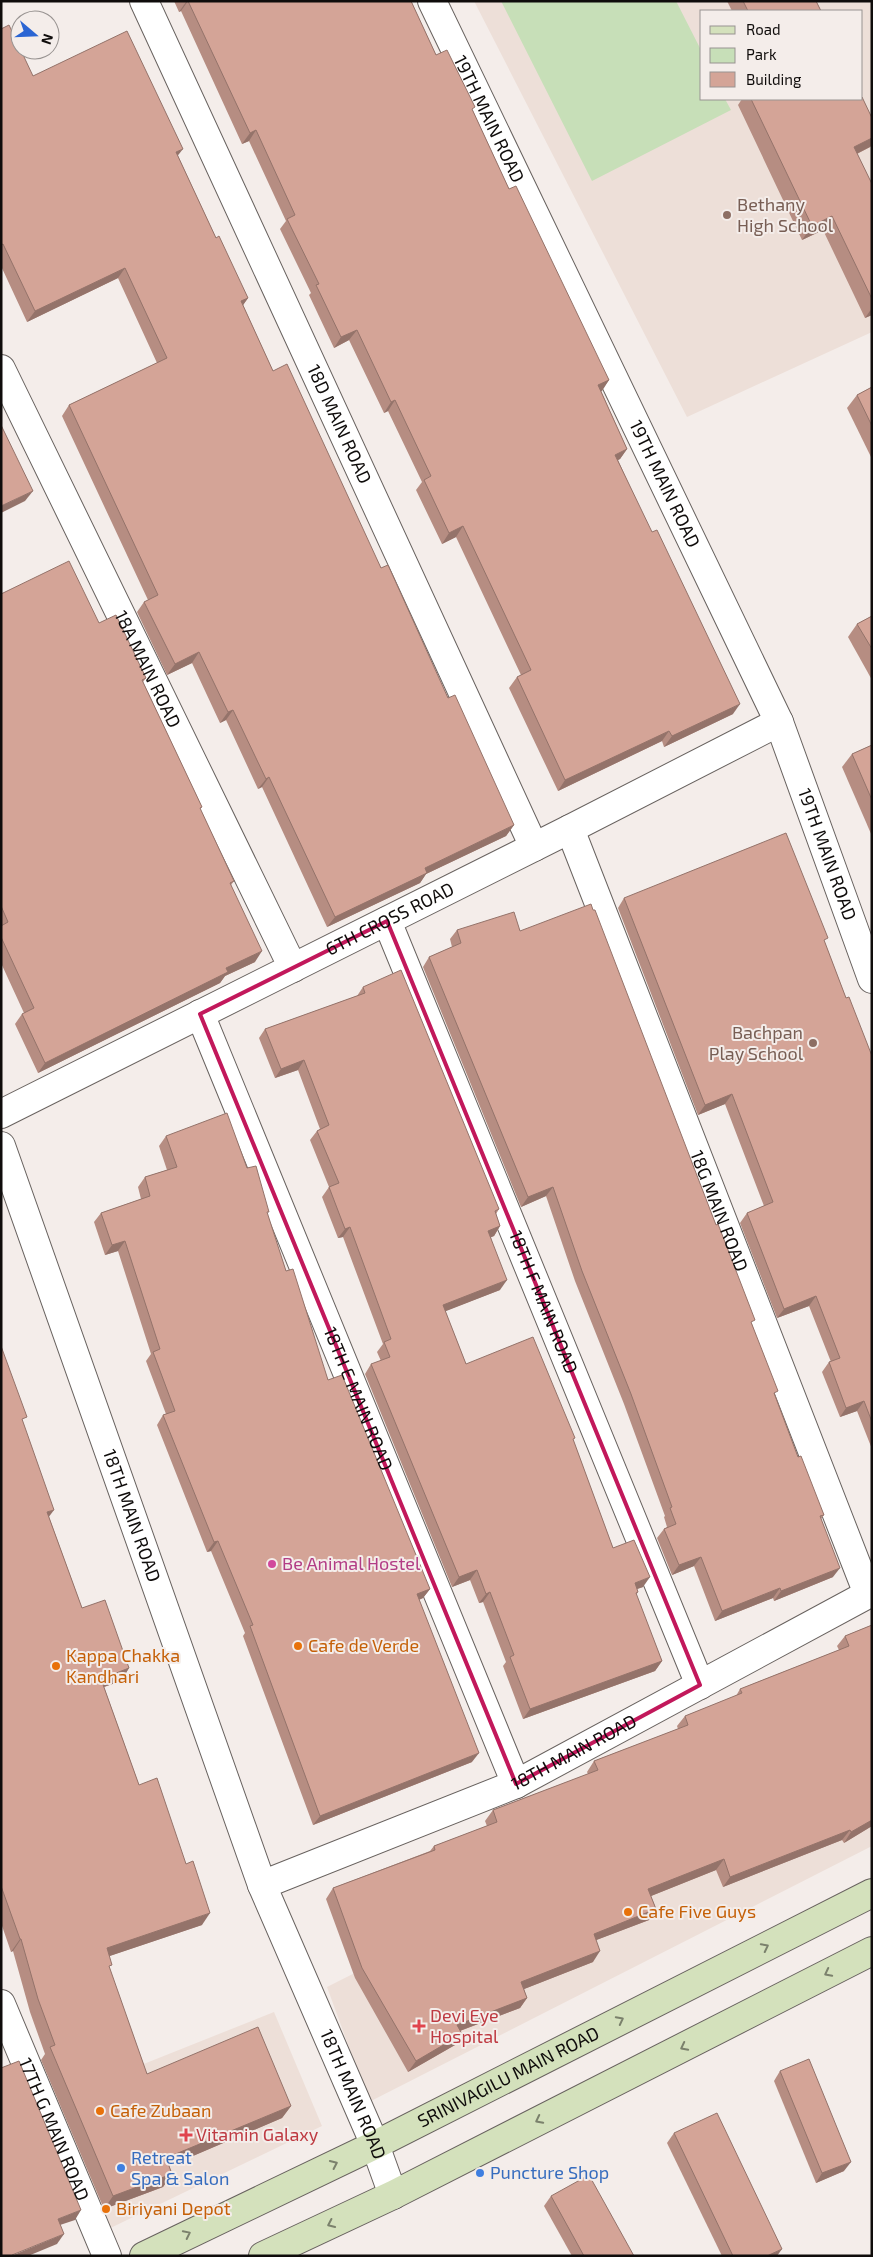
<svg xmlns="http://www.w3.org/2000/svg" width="873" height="2257" font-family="'Exo 2',sans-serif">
<rect width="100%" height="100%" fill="#f4edea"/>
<g fill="#eddfd8" fill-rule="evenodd">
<path d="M474,1H872V332L687,417ZM702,11H862V99H702Z"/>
<polygon points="872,1712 872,1846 369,2102 327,1987"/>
<polygon points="274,2012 322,2126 98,2234 46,2103"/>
</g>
<polygon fill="#c7dfb8" points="501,1 676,1 702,52 702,99 725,99 731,110 592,181"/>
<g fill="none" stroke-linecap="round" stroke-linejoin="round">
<g stroke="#68625f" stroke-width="30">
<g id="minor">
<path id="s1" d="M144,1L534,847"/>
<path id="s2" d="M432,1L779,722L872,979"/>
<path id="s3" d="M1,369L293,968"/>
<path id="s4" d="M570,829L868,1594"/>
<path id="s5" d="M387,921L700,1685"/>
<path id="s6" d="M200,1014L516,1784"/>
<path id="s7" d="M1,1114L570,829L779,722"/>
<path id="s8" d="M262,1885L516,1784L872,1592"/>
<path id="s9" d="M1,2004L107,2256"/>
</g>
</g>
<g stroke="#68625f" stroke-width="30">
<g id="tertiary">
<path id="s10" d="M1,1146L262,1885L375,2145L393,2195"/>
</g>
</g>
<g stroke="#68625f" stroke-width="30">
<g id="secondary">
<path id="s11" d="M144,2256L375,2145L872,1893"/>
<polyline points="263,2256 393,2195 872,1951"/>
</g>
</g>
<use href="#minor" stroke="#fff" stroke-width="28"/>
<use href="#tertiary" stroke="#fff" stroke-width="28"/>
<use href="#secondary" stroke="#d4e1bc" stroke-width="28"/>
</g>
<g fill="#b68d82">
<polygon points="174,1 411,1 436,55 473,111 509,189 609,380 601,391 627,449 620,459 618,460 733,714 664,747 662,741 558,791 509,688 517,677 521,675 456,537 442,544 416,490 422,482 388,411 384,413 349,340 334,348 309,295 311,293 280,229 286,221 249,141 242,144 181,11 179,12"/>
<polygon points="727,1 816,1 821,11 732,11"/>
<polygon points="1,29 33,76 178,156 216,238 248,298 243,305 273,371 381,568 514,825 506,836 426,874 420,883 327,927 262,787 258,789 226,720 220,723 192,663 167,675 137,612 144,602 148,600 62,416 69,405 157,363 118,278 27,322 1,266"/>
<polygon points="742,99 862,99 872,118 872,145 870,147 857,154 872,185 872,315 865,318 823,230 802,240 738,105"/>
<polygon points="872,387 872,459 847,408 857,395"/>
<polygon points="1,594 99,623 146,678 143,682 202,807 200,809 234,881 231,885 255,962 225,976 220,983 38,1073 15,1024 22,1014 24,1013 1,963"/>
<polygon points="872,616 872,680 848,637 857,624"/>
<polygon points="872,745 872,836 842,767 852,754"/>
<polygon points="624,898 825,943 846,998 872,1056 872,1449 857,1411 840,1417 822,1372 829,1362 831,1362 809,1306 777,1318 740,1223 747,1213 764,1206 725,1104 698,1115 618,908"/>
<polygon points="457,930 520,931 752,1324 775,1395 798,1457 824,1515 821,1519 833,1577 774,1601 773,1598 715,1621 694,1566 672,1575 657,1538 664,1529 667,1527 664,1517 665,1516 624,1404 575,1281 546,1196 521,1207 423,967 429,957 452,947 450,939"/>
<polygon points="363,987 499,1209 496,1214 500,1226 494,1236 491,1237 500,1290 445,1311 466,1364 573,1440 613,1548 643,1587 637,1589 638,1592 636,1595 662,1661 655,1671 523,1719 503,1666 506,1662 483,1602 479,1603 470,1580 452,1587 365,1374 371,1364 381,1361 377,1352 383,1344 343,1237 338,1238 322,1197 329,1187 310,1140 317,1131 320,1129 298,1070 275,1078 259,1038 265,1029 357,996"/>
<polygon points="166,1136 247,1168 267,1214 286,1271 328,1380 430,1589 423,1598 419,1600 472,1762 313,1825 243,1636 245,1633 211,1551 207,1552 157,1425 163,1415 166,1414 146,1361 151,1354 118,1251 105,1255 94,1222 101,1213 141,1199 138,1187 145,1177 167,1170 159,1146"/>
<polygon points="1,1346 23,1423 49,1517 82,1608 129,1668 121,1681 104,1687 139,1785 202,1925 109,1956 109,1969 147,2074 291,2106 282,2118 169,2166 172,2174 163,2187 104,2209 41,2060 45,2054 30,2012 13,1951 11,1952 1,1923"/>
<polygon points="872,1625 872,1826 844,1843 842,1840 723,1887 716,1870 651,1896 656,1909 649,1920 596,1940 593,1962 524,1989 527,1998 520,2008 460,2031 455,2045 408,2072 355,1978 326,1899 333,1888 430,1851 434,1846 487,1826 485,1821 493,1810 588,1774 587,1772 594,1761 678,1729 677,1726 685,1716 736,1696 740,1689 839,1650 837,1646 845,1636"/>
<polygon points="780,2071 844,2171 816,2183 774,2081"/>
<polygon points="674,2133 777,2256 722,2256 667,2143"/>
<polygon points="551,2196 634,2256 572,2256 544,2206"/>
</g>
<g fill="#94736a">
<polygon points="188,1 181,11 179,12 186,2"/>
<polygon points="256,130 249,141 242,144 250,133"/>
<polygon points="872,138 872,145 870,147 844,160 854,147"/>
<polygon points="183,149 175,159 176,152"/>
<polygon points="832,216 823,230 802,240 812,226"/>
<polygon points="125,268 118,278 27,322 35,311"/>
<polygon points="248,298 241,308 241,301"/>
<polygon points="872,308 872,315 865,318"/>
<polygon points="357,330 349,340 334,348 341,337"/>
<polygon points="609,380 602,391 591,396 598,385"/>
<polygon points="395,400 388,411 384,413 391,402"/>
<polygon points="627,449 620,459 608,465 615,455"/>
<polygon points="33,491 25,501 1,513 1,506"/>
<polygon points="463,526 456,537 442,544 449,533"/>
<polygon points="199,652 192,663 167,675 175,664"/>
<polygon points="740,704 733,714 664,747 672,736"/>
<polygon points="233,710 226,720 220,723 228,712"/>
<polygon points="669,731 662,741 558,791 565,780"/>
<polygon points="269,777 262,787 258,789 266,779"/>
<polygon points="514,825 506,836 426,874 420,883 327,927 335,917 425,868"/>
<polygon points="262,951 255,962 225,976 220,983 38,1073 45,1063 226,968"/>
<polygon points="304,1060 298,1070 275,1078 281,1069"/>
<polygon points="732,1094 725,1104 698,1115 705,1105"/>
<polygon points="553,1187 546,1196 521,1207 528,1197"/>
<polygon points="500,1226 494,1236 482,1241 488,1231"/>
<polygon points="350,1227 343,1237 338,1238 345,1229"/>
<polygon points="125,1241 118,1251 105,1255 112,1245"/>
<polygon points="507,1280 500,1290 436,1315 443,1305"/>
<polygon points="816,1296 809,1306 777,1318 784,1309"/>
<polygon points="864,1401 857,1411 840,1417 846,1408"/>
<polygon points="54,1510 45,1522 47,1512"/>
<polygon points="218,1541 211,1551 207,1552 214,1542"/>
<polygon points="701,1557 694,1566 672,1575 679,1565"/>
<polygon points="840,1568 833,1577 774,1601 781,1591"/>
<polygon points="477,1570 470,1580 452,1587 459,1577"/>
<polygon points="650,1577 643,1587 628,1592 635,1583"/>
<polygon points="780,1588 773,1598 715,1621 722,1611"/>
<polygon points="430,1589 423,1598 410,1603 417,1594"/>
<polygon points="490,1592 483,1602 479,1603 486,1594"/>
<polygon points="662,1661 655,1671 523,1719 530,1709"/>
<polygon points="129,1668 121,1681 92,1691 101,1679"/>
<polygon points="479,1753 472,1762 313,1825 320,1816"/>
<polygon points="872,1820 872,1826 844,1843 851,1832"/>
<polygon points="850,1830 842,1840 723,1887 730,1877"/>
<polygon points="724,1859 716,1870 641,1900 648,1889"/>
<polygon points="656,1909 649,1920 586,1944 594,1934"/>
<polygon points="210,1913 202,1925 98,1960 107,1948"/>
<polygon points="20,1939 21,1939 13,1951 11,1952"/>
<polygon points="600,1951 593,1962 514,1993 521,1982"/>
<polygon points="527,1998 520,2008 449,2035 457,2025"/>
<polygon points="462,2034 455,2045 408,2072 416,2061"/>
<polygon points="291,2106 282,2118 158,2171 166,2158"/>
<polygon points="851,2162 844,2171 816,2183 822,2173"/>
<polygon points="172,2174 163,2187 104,2209 113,2196"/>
<polygon points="81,2210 75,2220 51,2228 58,2219"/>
<polygon points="64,2234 57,2244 28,2256 11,2256"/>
<polygon points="782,2249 777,2256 767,2256"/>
</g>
<g fill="#d4a497" stroke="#94736a">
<polygon points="188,1 411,1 436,55 447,50 475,107 472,109 509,189 516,186 609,380 598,385 627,449 615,455 652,532 657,530 740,704 672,736 669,731 565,780 517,677 531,670 463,526 449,533 424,480 431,476 395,400 391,402 357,330 341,337 316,285 319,284 287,219 295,215 256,130 250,133"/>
<polygon points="743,1 816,1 821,11 748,11"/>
<polygon points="9,25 33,76 127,31 183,149 176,152 216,238 219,236 248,298 241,301 273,371 287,364 381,568 388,565 448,698 455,695 514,825 425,868 427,873 335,917 269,777 266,779 233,710 228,712 199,652 175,664 144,602 158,595 69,405 167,358 125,268 35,311 3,244 1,245 1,29"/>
<polygon points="862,97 872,118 872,138 854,147 872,184 872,299 832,216 812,226 751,99 862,99"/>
<polygon points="872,387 872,426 857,395"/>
<polygon points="1,425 33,491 1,506"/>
<polygon points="69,561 99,623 116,615 146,678 142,680 202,807 200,808 234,881 230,883 262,951 226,968 228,972 45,1063 22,1014 34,1008 1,937 1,926 8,922 1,906 1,594"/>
<polygon points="872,616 872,649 857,624"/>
<polygon points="872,745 872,800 852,754"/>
<polygon points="786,833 828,938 824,940 846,998 849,997 872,1056 872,1422 864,1401 846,1408 829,1362 840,1358 816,1296 784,1309 747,1213 773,1202 732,1094 705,1105 624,898"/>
<polygon points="591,904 593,910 595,910 716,1225 718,1224 755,1320 751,1322 778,1391 774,1393 798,1457 801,1456 824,1515 820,1516 840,1568 781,1591 780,1588 722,1611 701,1557 679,1565 664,1529 676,1524 670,1508 672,1507 631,1394 582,1271 553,1187 528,1197 429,957 461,943 457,930 514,912 520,931"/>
<polygon points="401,970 499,1209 495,1211 500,1226 488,1231 507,1280 443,1305 466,1364 533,1337 575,1438 573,1439 613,1548 634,1540 650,1577 635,1583 638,1592 636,1593 662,1661 530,1709 510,1657 514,1655 490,1592 486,1594 477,1570 459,1577 371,1364 390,1357 384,1342 391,1339 350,1227 345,1229 329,1187 339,1183 317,1131 329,1125 304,1060 281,1069 265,1029 365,993 363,987"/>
<polygon points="227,1113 247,1168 256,1166 269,1212 267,1212 286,1271 293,1269 328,1380 342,1375 430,1589 417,1594 479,1753 320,1816 250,1626 253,1625 218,1541 214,1542 163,1415 175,1411 153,1352 160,1349 125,1241 112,1245 101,1213 150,1196 145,1177 177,1167 166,1136"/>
<polygon points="1,1346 27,1417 22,1419 54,1510 47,1512 82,1608 105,1600 129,1668 101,1679 139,1785 157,1778 186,1864 193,1861 210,1913 107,1948 112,1965 109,1966 147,2074 258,2027 291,2106 166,2158 172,2174 113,2196 50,2047 55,2045 38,1999 21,1939 20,1939 1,1886"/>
<polygon points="872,1625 872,1820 851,1832 850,1830 730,1877 724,1859 648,1889 656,1909 594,1934 600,1951 521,1982 527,1998 457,2025 462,2034 416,2061 362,1968 333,1888 435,1850 434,1846 497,1822 493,1810 598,1770 594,1761 688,1725 685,1716 742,1693 740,1689 849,1646 845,1636"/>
<polygon points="809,2059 851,2162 822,2173 780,2071"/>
<polygon points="19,2061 81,2210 58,2219 64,2234 12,2255 12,2256 1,2256 1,2068"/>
<polygon points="717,2113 782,2249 767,2256 733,2256 674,2133"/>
<polygon points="589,2175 634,2256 584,2256 551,2196"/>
</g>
<defs><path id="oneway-chevron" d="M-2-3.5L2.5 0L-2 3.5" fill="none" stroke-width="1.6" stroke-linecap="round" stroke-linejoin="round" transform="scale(1.25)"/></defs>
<g stroke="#7b816c">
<use href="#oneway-chevron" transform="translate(765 1947) rotate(-27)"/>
<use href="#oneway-chevron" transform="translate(828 1973) rotate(153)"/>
<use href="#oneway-chevron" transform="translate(620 2020) rotate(-27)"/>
<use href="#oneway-chevron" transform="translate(684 2047) rotate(153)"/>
<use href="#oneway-chevron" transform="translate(539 2120) rotate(153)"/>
<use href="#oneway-chevron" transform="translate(334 2164) rotate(-25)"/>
<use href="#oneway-chevron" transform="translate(331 2224) rotate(155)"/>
<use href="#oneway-chevron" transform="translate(187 2234) rotate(-26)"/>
</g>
<path fill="none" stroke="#c2185b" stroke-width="4" stroke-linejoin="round" d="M387,921L700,1685L516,1784L200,1014Z"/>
<g fill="#8d6e63" stroke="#f4edea" stroke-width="2">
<circle cx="727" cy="215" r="5"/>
<circle cx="813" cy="1043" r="5"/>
</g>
<circle fill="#d1479c" stroke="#f4edea" stroke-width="2" cx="272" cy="1564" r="5"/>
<g fill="#e8710a" stroke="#f4edea" stroke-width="2">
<circle cx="298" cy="1646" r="5"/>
<circle cx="56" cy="1666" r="5"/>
<circle cx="628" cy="1912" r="5"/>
<circle cx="100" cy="2111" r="5"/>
<circle cx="106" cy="2209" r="5"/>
</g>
<g fill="#e0444e" stroke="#f4edea" stroke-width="2">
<path d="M416.5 2018.5h5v5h5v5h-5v5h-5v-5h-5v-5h5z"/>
<path d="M183.5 2127.5h5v5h5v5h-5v5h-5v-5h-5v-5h5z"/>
</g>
<g fill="#3f7fe0" stroke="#f4edea" stroke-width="2">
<circle cx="121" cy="2168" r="5"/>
<circle cx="480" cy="2173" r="5"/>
</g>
<g text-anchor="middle" stroke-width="4" stroke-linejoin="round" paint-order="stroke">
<g font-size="18" fill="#0f0c0b" stroke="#f4edea">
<text dy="6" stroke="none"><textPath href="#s2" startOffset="131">19TH MAIN ROAD</textPath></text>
<text dy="6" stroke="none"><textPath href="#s1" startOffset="466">18D MAIN ROAD</textPath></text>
<text dy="6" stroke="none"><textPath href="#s2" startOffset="536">19TH MAIN ROAD</textPath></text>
<text dy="6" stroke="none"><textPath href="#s3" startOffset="334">18A MAIN ROAD</textPath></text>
<text dy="6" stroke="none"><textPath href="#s2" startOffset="941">19TH MAIN ROAD</textPath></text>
<text dy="6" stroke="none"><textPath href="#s7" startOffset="435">6TH CROSS ROAD</textPath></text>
<text dy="6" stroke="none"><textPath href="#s4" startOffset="410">18G MAIN ROAD</textPath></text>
<text dy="6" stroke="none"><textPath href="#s5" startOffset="412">18TH F MAIN ROAD</textPath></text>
<text dy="6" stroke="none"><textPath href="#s6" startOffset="416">18TH E MAIN ROAD</textPath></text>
<text dy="6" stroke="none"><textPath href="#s10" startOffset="392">18TH MAIN ROAD</textPath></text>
<text dy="6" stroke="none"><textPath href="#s8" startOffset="339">18TH MAIN ROAD</textPath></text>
<text dy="6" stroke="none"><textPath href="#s11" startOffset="406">SRINIVAGILU MAIN ROAD</textPath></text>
<text dy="6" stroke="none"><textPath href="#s10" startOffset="1012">18TH MAIN ROAD</textPath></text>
<text dy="6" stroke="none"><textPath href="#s9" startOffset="136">17TH G MAIN ROAD</textPath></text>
</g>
<g font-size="18" fill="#785e54" stroke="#f4edea" text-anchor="start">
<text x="737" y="211">Bethany<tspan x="737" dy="21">High School</tspan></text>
<text x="803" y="1039" text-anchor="end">Bachpan<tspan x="803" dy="21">Play School</tspan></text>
</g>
<g font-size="18" fill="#b23c85" stroke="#f4edea" text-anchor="start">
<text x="282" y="1570">Be Animal Hostel</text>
</g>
<g font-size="18" fill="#c56008" stroke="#f4edea" text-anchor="start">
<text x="308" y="1652">Cafe de Verde</text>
<text x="66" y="1662">Kappa Chakka<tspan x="66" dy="21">Kandhari</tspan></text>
<text x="638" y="1918">Cafe Five Guys</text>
<text x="110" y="2117">Cafe Zubaan</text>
<text x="116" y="2215">Biriyani Depot</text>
</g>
<g font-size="18" fill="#be3a42" stroke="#f4edea" text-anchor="start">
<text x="430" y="2022">Devi Eye<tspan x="430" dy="21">Hospital</tspan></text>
<text x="196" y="2141">Vitamin Galaxy</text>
</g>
<g font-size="18" fill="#366cbe" stroke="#f4edea" text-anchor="start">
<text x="131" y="2164">Retreat<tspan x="131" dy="21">Spa &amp; Salon</tspan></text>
<text x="490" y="2179">Puncture Shop</text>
</g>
</g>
<rect width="873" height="2257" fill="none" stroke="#0f0c0b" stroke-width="5"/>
<rect x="700" y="10" width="162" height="90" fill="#f4edea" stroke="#989391"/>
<rect x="710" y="26" width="25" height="8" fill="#d4e1bc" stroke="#989391"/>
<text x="746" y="35" font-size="15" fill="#0f0c0b">Road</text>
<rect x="710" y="48" width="25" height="15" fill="#c7dfb8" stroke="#989391"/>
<text x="746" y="60" font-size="15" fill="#0f0c0b">Park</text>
<rect x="710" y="72" width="25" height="15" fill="#d4a497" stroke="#989391"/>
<text x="746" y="85" font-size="15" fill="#0f0c0b">Building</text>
<g transform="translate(35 35) rotate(109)"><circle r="24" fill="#f4edea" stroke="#989391"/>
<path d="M0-4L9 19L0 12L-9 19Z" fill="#2b65d3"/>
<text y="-8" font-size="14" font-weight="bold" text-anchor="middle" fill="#0f0c0b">N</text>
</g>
</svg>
